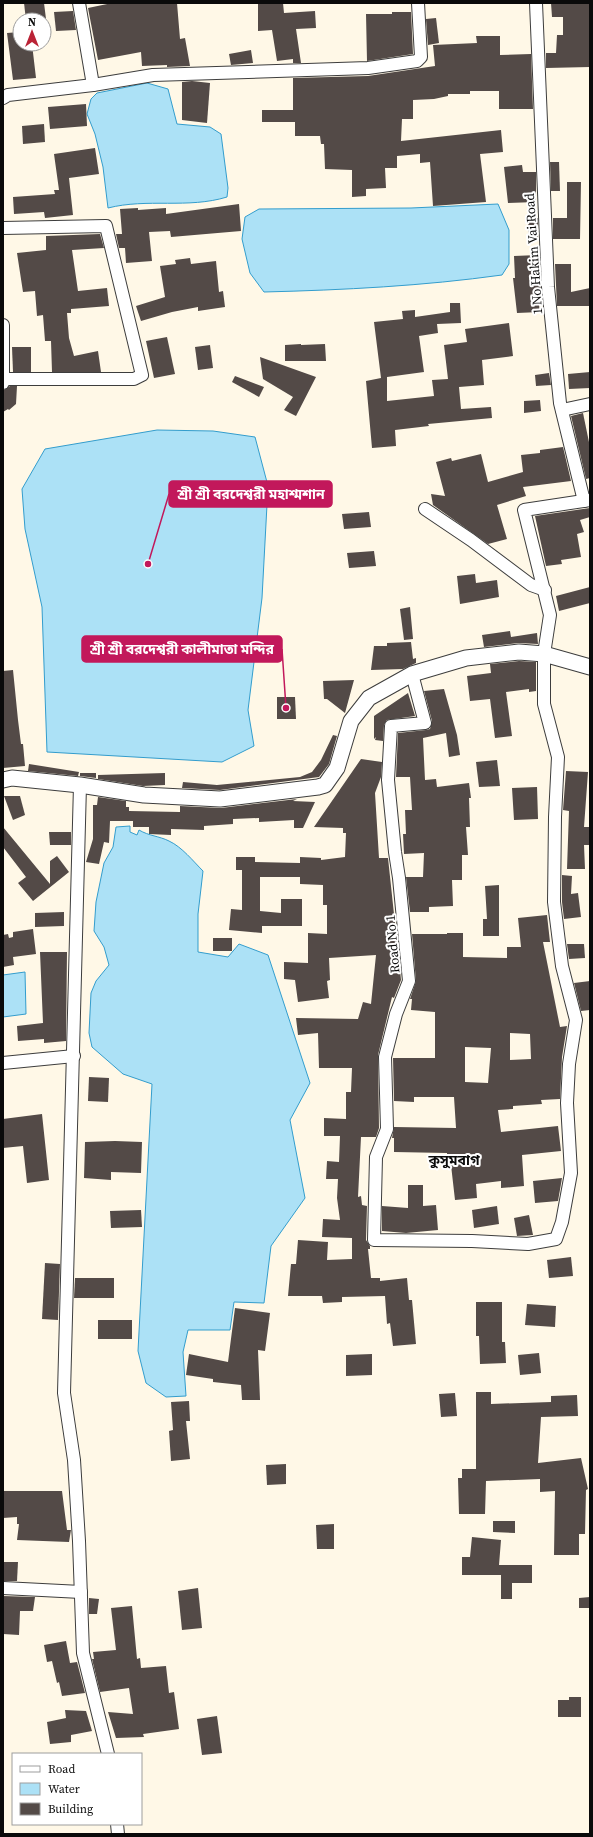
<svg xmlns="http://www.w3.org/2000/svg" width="593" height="1837" font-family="'Source Serif 4','Noto Sans Bengali',serif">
<rect width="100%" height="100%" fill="#fff8e7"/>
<g fill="#ace1f6" stroke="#339dcd">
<path d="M147,83L168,89L177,124L210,127L221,134L228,188L227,197C188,209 147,198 108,208L103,167L95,134L87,114L91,99L97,93Z"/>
<path d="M498,204L509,230V264L502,275C423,286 344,290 264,292L250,273L242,239L245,217L259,209L411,208Z"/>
<polygon points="157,430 213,431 255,437 268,486 262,598 248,710 254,746 222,762 47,752 42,607 25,529 22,489 45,449"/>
<path d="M130,826V832L137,835L139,830C149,836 159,836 169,841C182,847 193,861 203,871L198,914V952L228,957L239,944L268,955L310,1083L290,1120L305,1198L271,1246L264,1303L234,1302L230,1330H188L183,1352L186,1396L166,1397L146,1383L138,1351L152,1084L123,1074L92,1047L89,1033L91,993L96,981L109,965L104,947L94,931L96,902L104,863L113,847L116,827Z"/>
<polygon points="25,972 26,1014 3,1017 3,975"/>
</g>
<g fill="#534a47" fill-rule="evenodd">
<polygon points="24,3 44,3 46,19 26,20"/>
<polygon points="112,3 177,3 180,39 185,38 190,66 167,67 167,65 142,66 141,52 98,60 88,8"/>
<polygon points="258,3 283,3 284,13 315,11 316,28 296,29 301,63 293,63 293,59 277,61 272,30 258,31"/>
<polygon points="551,3 589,3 590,67 546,68 546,53 556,53 557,35 563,35 563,17 552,17"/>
<polygon points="73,11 76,30 56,31 54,12"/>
<polygon points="392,12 411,12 413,54 367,61 366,14 392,14"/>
<polygon points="436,18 439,43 428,45 426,19"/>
<polygon points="20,32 20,44 32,44 36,78 13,80 7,33"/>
<polygon points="476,36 500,36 500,55 531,54 533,109 499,109 499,91 470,91 470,94 448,94 448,96 434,99 413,100 413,119 402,119 401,141 501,130 503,152 480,154 486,202 433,206 430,162 420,163 420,154 397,156 397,168 385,168 386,188 366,189 366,196 352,197 352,170 325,169 324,144 321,144 320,136 295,136 295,122 262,122 262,110 293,110 293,78 368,76 435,66 433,45 477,43"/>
<polygon points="251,50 253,63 231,65 229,54"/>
<polygon points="192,81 210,83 207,123 182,120 182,82"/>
<polygon points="86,104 87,126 50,129 48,107"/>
<polygon points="44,124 45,142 23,144 22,126"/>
<polygon points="95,148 99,174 69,178 73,215 45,218 44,212 14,214 13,197 55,194 54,190 59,190 54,154"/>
<polygon points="550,162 559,162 560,191 551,191"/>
<polygon points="522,165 523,172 536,172 536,202 508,203 504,167"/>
<polygon points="567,182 581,182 580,239 553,239 553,218 567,218"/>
<polygon points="239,204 241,231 171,237 170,231 149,232 152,261 126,263 125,248 119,248 116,234 122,234 120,209 138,208 138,210 166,208 166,214"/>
<polygon points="528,218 538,218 538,239 529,239"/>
<polygon points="100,234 104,248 72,250 78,291 107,288 109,306 71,309 71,313 67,313 69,338 74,356 98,351 101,372 52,372 51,341 45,341 43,315 37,316 35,291 23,292 17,253 46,250 46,236"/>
<polygon points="538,255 542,305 539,305 540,312 517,313 513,278 515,278 514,256"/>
<polygon points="190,258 191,264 216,261 219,292 223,291 225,307 198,311 198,307 172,312 141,321 136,306 165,297 160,266 176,264 175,260"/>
<polygon points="555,264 571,264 571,292 590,288 590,306 557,306"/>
<polygon points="450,303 460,303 461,323 437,324 438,333 419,336 424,372 387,377 387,401 434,396 432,380 448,379 444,345 467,342 465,329 509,323 513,356 482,360 484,385 459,387 461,409 491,407 492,418 428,424 429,426 395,430 396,446 372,448 366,381 381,378 374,322 403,319 402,311 415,310 415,317 450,312"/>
<polygon points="167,337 175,374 154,378 146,341"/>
<polygon points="301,344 301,345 325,344 326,361 285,361 285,345"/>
<polygon points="210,345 213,368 198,370 195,347"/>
<polygon points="12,347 31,347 31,372 13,372"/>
<polygon points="260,357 316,377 296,416 284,410 293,397 263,379"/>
<polygon points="590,372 590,388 569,389 568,374"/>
<polygon points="549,373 551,385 536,386 535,375"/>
<polygon points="235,376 264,387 259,397 232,382"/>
<polygon points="10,386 17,386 16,404 9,410 8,409 3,412 4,390"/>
<polygon points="540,400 541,411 524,413 524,401"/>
<polygon points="583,413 590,447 590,478 586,479 571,416"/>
<polygon points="563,447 571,481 523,487 526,496 497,505 507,539 488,544 433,505 431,494 445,496 436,462 451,458 452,461 481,454 488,482 523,472 521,455 540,453 540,450"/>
<polygon points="590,508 590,517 580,520 584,532 577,534 581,557 561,560 562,564 546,566 535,516"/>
<polygon points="369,512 371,527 344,529 342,514"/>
<polygon points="374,551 376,566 349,568 347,553"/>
<polygon points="475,574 476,583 497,580 499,597 460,604 457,576"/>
<polygon points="590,587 590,603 559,611 556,596"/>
<polygon points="410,607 413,639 404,640 400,609"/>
<polygon points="510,631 511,637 537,633 538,644 518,643 484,647 482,635"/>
<polygon points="411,642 413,659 416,658 416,663 403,669 371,670 374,646 387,646 387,643"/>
<polygon points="519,661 536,662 536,691 529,692 529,689 506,692 512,736 495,738 490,699 470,701 467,676 491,673 490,664"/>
<polygon points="13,670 18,720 21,744 23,744 25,766 3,768 3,671"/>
<polygon points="354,680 345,713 327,699 324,699 323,681"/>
<polygon points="444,689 457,735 460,755 449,757 446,733 423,738 425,780 436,779 437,787 469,783 471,798 469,798 470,827 466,827 468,855 462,855 462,880 452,880 453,906 429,907 429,912 410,912 406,877 423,877 424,853 404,854 403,834 406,834 405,810 412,810 410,777 396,777 398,733 426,730 430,729 432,721 424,691"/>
<polygon points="408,693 415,716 387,720 384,725 383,741 375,740 376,737 374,739 374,716"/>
<polygon points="277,697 295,697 296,719 277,719"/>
<polygon points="333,735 337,736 329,764 319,777 220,790 182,788 183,782 217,785 300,777 312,772 321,760"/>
<polygon points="361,759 382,762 381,777 375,793 379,858 388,858 401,980 394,998 392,997 378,1055 379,1128 376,1137 361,1137 358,1197 361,1196 362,1205 367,1206 366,1240 370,1246 370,1249 368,1249 371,1278 380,1278 380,1281 407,1278 409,1300 412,1300 416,1344 393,1346 390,1323 387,1324 385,1296 342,1297 342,1302 323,1303 322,1296 288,1296 291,1264 296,1264 298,1240 328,1242 327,1260 352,1259 352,1238 322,1237 323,1219 340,1220 337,1198 338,1179 326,1179 327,1161 339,1162 340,1136 324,1136 324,1118 346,1119 346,1092 351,1092 352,1068 319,1068 318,1033 298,1035 296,1018 358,1019 363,1002 371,1004 376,955 329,958 330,980 327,981 329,998 298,1002 295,980 284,979 284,962 308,963 308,933 327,934 327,905 323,905 323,885 300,884 300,877 260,877 260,911 281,913 281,899 302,899 302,926 262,926 262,933 229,930 231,909 242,910 242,870 236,870 236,857 255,857 255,862 300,863 300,857 321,858 321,860 345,857 346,833 343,833 343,828 314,827"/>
<polygon points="497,760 500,786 479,787 476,762"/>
<polygon points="29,764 79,772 78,776 28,771"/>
<polygon points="566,771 588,772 584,827 590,827 590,845 584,845 585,869 567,869 569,811 563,810"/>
<polygon points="80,773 96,773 96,778 80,776"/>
<polygon points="165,773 165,785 143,786 98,779 98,775"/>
<polygon points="537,787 538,819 514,820 512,788"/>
<polygon points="4,796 20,796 25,815 13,820"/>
<polygon points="98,797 126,801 126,807 129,807 129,811 180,812 180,806 221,808 297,799 293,801 315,802 303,828 294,828 294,820 259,822 259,818 233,819 233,824 204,826 204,830 171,829 171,835 149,834 149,827 133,827 133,821 110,821 109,843 104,842 99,864 86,862 93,839 93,805 97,805"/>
<polygon points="3,827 50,884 50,861 57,856 69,872 33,901 18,883 26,877 3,847"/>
<polygon points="49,832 71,832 71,845 50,845"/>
<polygon points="562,875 572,876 571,894 578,893 581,917 564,919 562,902"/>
<polygon points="499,885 499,936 483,936 483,919 487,919 485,886"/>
<polygon points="64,912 64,926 35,927 35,913"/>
<path d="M547,915L550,942H543L560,1027L567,1026L562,1057L560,1099L541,1100L542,1104L513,1106V1109L498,1110L501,1132L558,1126L561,1151L522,1155L524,1186L501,1188V1181L476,1184L477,1198L455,1200L451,1165H447V1153L394,1152V1138H392L394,1127L456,1128L454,1097H414V1102L394,1101L393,1058H435V1012L411,1010L412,999H410L416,981L412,934H447V933H463V957L507,958V947H521L518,918ZM510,1033L530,1034L531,1059L510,1060ZM465,1047L491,1048L488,1083L465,1082Z"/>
<polygon points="33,929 36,954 13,957 14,965 3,967 3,935 8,934 9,938 13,937 13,932"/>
<rect x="213" y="938" width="19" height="13"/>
<polygon points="567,944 584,944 585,958 569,959"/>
<polygon points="40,952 67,952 66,1041 44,1043 44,1039 18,1041 17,1026 43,1023"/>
<polygon points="590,981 590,1010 581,1011 574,983"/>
<polygon points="89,1077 109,1078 108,1102 88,1101"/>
<polygon points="42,1114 49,1180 27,1183 23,1146 3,1148 3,1119"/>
<polygon points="115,1141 142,1142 141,1173 111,1172 111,1180 84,1178 85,1142"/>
<polygon points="562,1178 558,1201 535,1203 533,1181"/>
<polygon points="408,1185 423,1185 423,1206 436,1205 438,1230 406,1233 382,1231 382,1206 408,1208"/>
<polygon points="497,1206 499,1224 474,1228 472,1210"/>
<polygon points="141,1210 142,1227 111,1228 110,1211"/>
<polygon points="529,1215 533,1235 517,1236 514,1218"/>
<polygon points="571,1257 573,1276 549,1278 547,1260"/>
<polygon points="45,1263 60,1264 58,1320 42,1319"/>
<polygon points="75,1278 114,1278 114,1298 74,1298"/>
<polygon points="476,1302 502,1302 502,1342 505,1342 506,1363 480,1364 479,1336 476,1336"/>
<polygon points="527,1304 556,1306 555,1327 525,1325"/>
<polygon points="235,1308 270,1313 265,1351 258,1350 260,1400 242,1400 241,1385 213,1382 213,1379 186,1375 189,1354 228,1362"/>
<rect x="98" y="1320" width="34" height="19"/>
<polygon points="539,1353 541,1373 520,1375 518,1355"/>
<polygon points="372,1354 372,1375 346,1376 346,1355"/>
<polygon points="476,1392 491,1392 491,1404 551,1402 551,1396 577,1395 578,1416 541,1417 538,1463 581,1458 588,1489 586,1490 585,1534 579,1534 579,1555 554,1555 555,1491 540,1492 540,1479 486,1481 485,1514 459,1514 458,1478 462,1478 462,1469 476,1469"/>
<polygon points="455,1393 457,1416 441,1417 439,1394"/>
<polygon points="189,1401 190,1421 186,1421 190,1459 171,1461 169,1431 173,1430 171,1402"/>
<polygon points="286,1464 286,1484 267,1485 266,1465"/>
<polygon points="3,1491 62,1491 67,1530 71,1530 69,1542 17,1540 19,1524 17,1524 17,1517 3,1518"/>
<polygon points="493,1521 515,1521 515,1533 493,1532"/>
<polygon points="334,1524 334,1549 317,1549 316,1525"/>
<polygon points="472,1537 501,1540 499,1565 532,1565 532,1583 512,1583 512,1599 501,1599 501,1575 462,1575 462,1557 470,1557"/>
<polygon points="3,1562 18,1562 17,1581 3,1581"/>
<polygon points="198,1588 202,1628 182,1630 178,1591"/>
<polygon points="3,1596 35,1597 33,1611 20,1611 19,1635 3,1634"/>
<polygon points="590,1597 590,1608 579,1608 579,1598"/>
<polygon points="89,1598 99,1599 97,1614 89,1614"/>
<polygon points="132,1606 137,1659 140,1658 141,1668 166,1666 169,1693 174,1692 179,1729 143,1734 144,1737 116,1738 108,1712 133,1714 129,1688 100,1692 92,1659 94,1659 93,1652 116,1650 111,1608"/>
<polygon points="66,1641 70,1663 77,1662 85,1693 62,1696 59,1682 57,1683 52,1661 47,1662 44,1645"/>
<polygon points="569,1697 581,1697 581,1717 558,1717 558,1700 569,1700"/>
<polygon points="65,1710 86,1711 92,1731 71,1735 71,1742 50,1744 47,1722 66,1718"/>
<polygon points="217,1716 222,1753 202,1755 197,1719"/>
</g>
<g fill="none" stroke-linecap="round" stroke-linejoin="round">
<g stroke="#3d3d3d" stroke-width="14">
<g id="minor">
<polyline points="79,3 93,85"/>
<polyline points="536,3 548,287 560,403 584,501"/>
<polyline points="3,98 8,95 93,85 153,75 368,68 417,61 421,57 418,3"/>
<polyline points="3,228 106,226 142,375 134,379 4,379"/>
<polyline points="3,325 3,383"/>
<polyline points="562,410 590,404"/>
<polyline points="425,509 471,540 531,585 545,590"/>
<polyline points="412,674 425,723 391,726 388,780 395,852 399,878 409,981 396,1014 385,1057 387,1129 376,1157 374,1240 472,1241 528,1244 556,1239 562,1222 571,1173 567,1103 569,1064 576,1020 562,966 554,902 555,817 558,757 544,704 544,654 550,615 524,510 590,500"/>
<polyline points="80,785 64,1393 74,1460 79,1541 83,1653 108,1754"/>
<polyline points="3,1063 74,1056"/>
<polyline points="3,1588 81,1592"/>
<polyline points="117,1824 118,1834"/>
</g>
</g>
<g stroke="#3d3d3d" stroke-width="17">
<polyline id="tertiary" points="3,780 12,778 80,785 144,795 220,799 318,787 325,785 337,768 351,721 369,698 412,674 466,658 519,652 544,654 590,667"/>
</g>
<use href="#minor" stroke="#fff" stroke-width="12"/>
<use href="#tertiary" stroke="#fff" stroke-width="15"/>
</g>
<g text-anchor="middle" stroke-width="4" stroke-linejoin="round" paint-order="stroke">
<g font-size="13" fill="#0a0a0a" stroke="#fff">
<text transform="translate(533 254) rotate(-94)" y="5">1 No Hakim Vai Road</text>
<text transform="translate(392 944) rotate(-95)" y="5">Road No 1</text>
</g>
<g font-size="14" font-weight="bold" fill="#0a0a0a" stroke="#fff">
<text x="454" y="1165">কুসুমবাগ</text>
</g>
</g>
<path fill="none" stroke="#c2185b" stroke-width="1.5" d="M148 564L169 494M286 708L282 649"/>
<g fill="#c2185b" stroke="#fff" stroke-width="1.5">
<circle cx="148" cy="564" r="4"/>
<circle cx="286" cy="708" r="4"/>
</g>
<g fill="#c2185b" stroke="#c2185b" stroke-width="1.5">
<rect x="169" y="481" width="163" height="26" rx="4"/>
<rect x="82" y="636" width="200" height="26" rx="4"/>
</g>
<g font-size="14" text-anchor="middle" font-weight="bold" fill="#fff">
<text x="251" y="499">শ্রী শ্রী বরদেশ্বরী মহাশ্মশান</text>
<text x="182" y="654">শ্রী শ্রী বরদেশ্বরী কালীমাতা মন্দির</text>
</g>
<rect width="593" height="1837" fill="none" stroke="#0a0a0a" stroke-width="8"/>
<rect x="12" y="1753" width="130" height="72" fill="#ffffff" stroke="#9d9d9d"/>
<rect x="20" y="1766" width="20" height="6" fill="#ffffff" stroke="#9d9d9d"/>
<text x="48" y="1773" font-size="12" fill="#0a0a0a">Road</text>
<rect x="20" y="1783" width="20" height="12" fill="#ace1f6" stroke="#9d9d9d"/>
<text x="48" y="1793" font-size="12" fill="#0a0a0a">Water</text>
<rect x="20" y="1803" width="20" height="12" fill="#534a47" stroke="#9d9d9d"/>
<text x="48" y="1813" font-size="12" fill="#0a0a0a">Building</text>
<g transform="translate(32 32)"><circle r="19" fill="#ffffff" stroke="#9d9d9d"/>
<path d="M0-3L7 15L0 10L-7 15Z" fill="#ba2336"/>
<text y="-6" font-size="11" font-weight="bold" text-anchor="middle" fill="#0a0a0a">N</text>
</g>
</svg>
